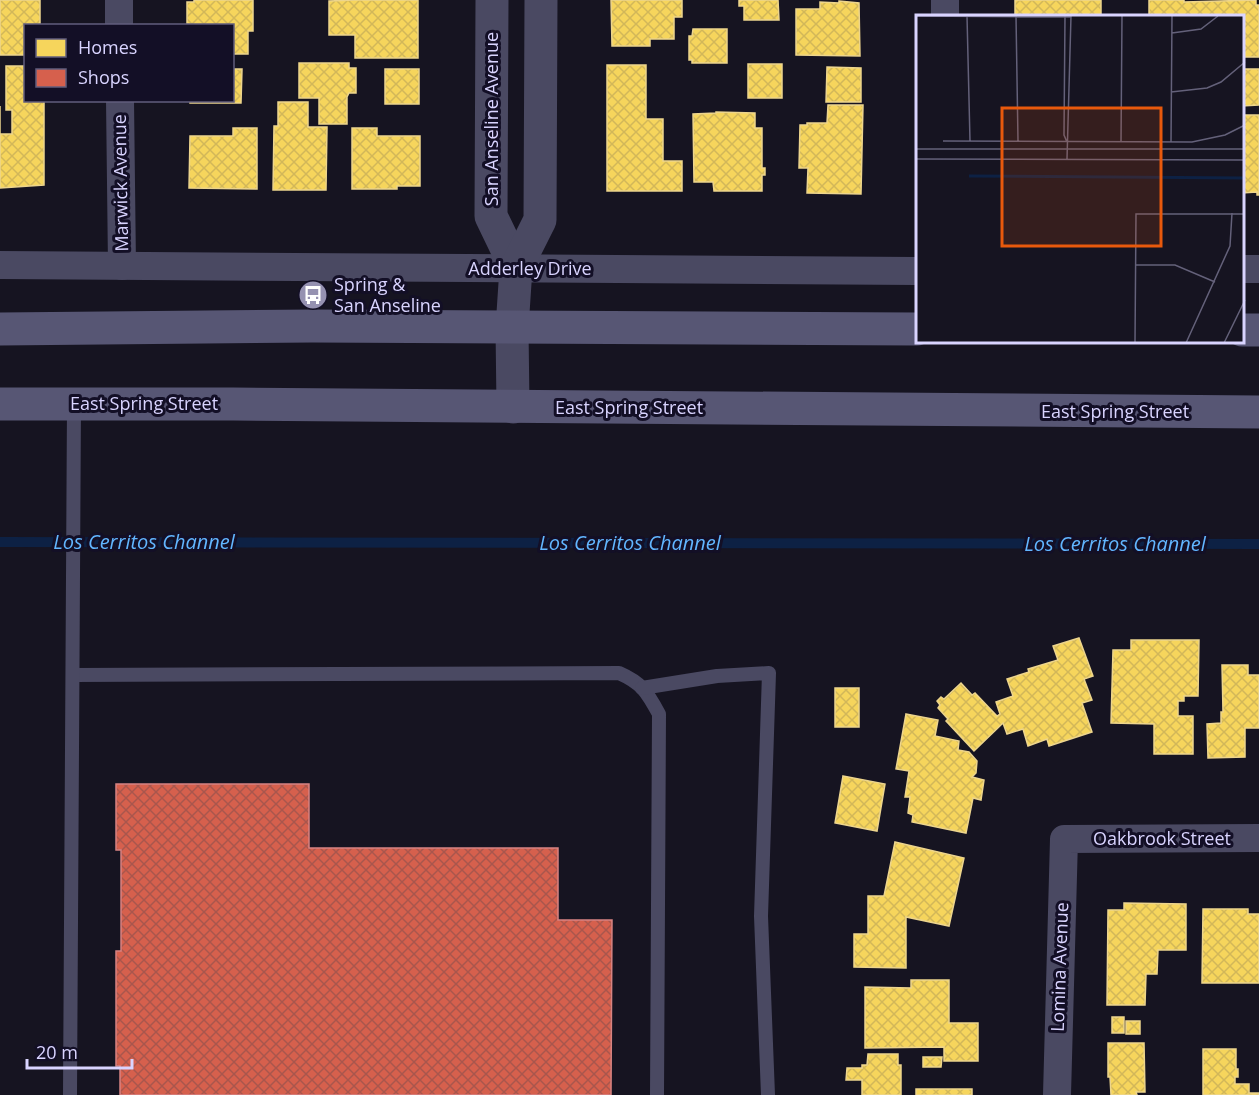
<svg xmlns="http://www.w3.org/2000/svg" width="1259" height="1095" font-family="'Open Sans',sans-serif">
<defs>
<pattern id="homes-cross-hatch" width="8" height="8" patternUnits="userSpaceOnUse" patternTransform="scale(1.5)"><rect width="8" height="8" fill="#f6d55c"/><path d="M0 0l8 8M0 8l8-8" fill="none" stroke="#d2b759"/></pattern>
<pattern id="shops-cross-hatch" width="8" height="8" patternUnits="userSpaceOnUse" patternTransform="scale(1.5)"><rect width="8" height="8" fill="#d6604d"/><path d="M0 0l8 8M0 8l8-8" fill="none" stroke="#a9564d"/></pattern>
</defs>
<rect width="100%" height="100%" fill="#161421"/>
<g fill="url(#homes-cross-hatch)" stroke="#edd58d" stroke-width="1.5">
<polygon points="0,0 40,0 40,26 26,26 26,55 0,55"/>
<polygon points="194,0 253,0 253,31 248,31 248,54 232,54 232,26 187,26 187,2 194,2"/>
<polygon points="355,0 418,0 418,58 355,58 355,35 329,35 329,1"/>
<polygon points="611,0 682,0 682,17 674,17 674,39 650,39 650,46 612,46"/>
<polygon points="739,0 778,0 779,20 744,20 744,6 739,6"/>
<rect x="1015" y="0" width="86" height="16"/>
<polygon points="1149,0 1184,0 1184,2 1256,0 1256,5 1259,5 1259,57 1242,57 1242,16 1149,16"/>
<polygon points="839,1 859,3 860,56 796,55 796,9 820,9 820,2 839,3"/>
<polygon points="693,29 727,29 727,63 692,63 692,60 689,60 689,36 692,36"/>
<polygon points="299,63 349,63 349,68 356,68 356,93 349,93 347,97 347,124 319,124 319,98 299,98"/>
<rect x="748" y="64" width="34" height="34"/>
<polygon points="607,65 646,65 646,119 663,119 663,161 682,161 682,191 607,191"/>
<polygon points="6,66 26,66 26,100 44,100 44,185 0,188 0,106 0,134 12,134 12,110 6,110"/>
<polygon points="827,67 861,68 861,102 826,102"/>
<polygon points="232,69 242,69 241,103 190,103 190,100 232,100"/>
<rect x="385" y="69" width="34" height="35"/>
<polygon points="1242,69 1259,69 1259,105 1242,106"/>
<polygon points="278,102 308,102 308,127 327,127 326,190 273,190 274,126 278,126"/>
<polygon points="828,105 863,105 861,194 807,193 808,168 799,168 800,125 807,125 807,123 827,123"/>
<polygon points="716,112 755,113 755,128 762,128 762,168 765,168 765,175 762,175 762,191 714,191 713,182 694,182 693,114 716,113"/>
<polygon points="1242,115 1259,115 1259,195 1257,195 1257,192 1242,193"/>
<polygon points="233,128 257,128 257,189 189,188 190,136 233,136"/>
<polygon points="352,128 377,128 377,136 420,136 420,186 397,186 397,189 352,189"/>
<polygon points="1079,638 1093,676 1084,679 1092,700 1082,703 1092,732 1049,746 1047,739 1028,746 1023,729 1007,734 1003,723 974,751 946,721 948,719 938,708 940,705 937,701 941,697 944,699 961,683 972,695 975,693 997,716 1000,714 996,702 1013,696 1007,679 1029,672 1028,669 1058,660 1053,646"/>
<polygon points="1131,640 1199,640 1198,696 1184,696 1184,701 1178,701 1178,716 1193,716 1193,754 1154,754 1154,724 1111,723 1113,650 1131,650"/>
<polygon points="1222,665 1248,665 1248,675 1259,675 1259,728 1245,728 1245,757 1208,758 1207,724 1221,723 1221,712 1223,712"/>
<rect x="835" y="688" width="24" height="39"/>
<polygon points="906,714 938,720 935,736 959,741 958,750 969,752 977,761 976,773 972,777 984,780 981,800 973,798 966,833 912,822 913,815 908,813 910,797 905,797 909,771 896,769"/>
<polygon points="843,776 885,784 877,831 835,823"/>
<polygon points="895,842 964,858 949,926 906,917 906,968 854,967 854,934 868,934 868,896 884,896"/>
<polygon points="1124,903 1186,904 1186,950 1158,950 1157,974 1146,974 1145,1005 1107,1005 1108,910 1124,910"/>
<polygon points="1203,909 1248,909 1248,914 1259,914 1259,983 1202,983"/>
<polygon points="911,980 949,980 949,1023 978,1023 978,1061 944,1061 944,1047 865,1048 865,987 911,988"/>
<rect x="1112" y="1017" width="12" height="16"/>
<rect x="1126" y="1021" width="14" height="13"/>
<polygon points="1108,1043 1144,1043 1145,1092 1136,1092 1137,1095 1111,1095 1110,1077 1108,1077"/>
<polygon points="1203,1049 1236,1049 1236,1069 1238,1069 1238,1077 1235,1077 1235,1084 1249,1084 1249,1093 1259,1093 1259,1095 1203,1095"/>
<polygon points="868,1054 898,1054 898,1065 901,1065 901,1095 862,1095 862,1080 846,1080 847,1068 862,1068 862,1065 867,1065"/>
<polygon points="923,1057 942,1057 941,1067 923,1067"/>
<rect x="916" y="1089" width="56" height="6"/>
</g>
<polygon fill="url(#shops-cross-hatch)" stroke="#d78382" stroke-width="1.5" points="116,784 309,784 309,848 558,848 558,920 612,920 611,1095 120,1095 120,1066 116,1066 116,951 121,951 121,850 116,850"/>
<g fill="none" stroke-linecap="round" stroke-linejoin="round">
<polyline stroke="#0d2144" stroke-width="10" points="0,542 1259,544"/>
<g stroke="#4a4962" stroke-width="14">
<path d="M73,675L619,673C642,683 647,692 659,714L657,1095"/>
<polyline points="642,688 717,676 769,673 761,916 768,1095"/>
<polyline points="70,1095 74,404"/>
</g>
<g stroke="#4a4962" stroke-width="28">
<polyline points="119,0 119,26"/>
<polyline points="945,16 945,0"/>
<polyline points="120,100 122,266"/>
<polyline points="0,265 917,271"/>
<polyline points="1242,269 1259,269"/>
<polyline points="1057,1095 1064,839 1259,838"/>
</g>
<g stroke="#4a4962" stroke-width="33">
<polyline points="492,0 491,216 516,268"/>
<polyline points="513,407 512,328 516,268 540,220 541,0"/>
</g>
<g stroke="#575674" stroke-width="33">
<polyline points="0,329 312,326 917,329"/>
<polyline points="1242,330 1259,330"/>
<polyline points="0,404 233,404 1259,412"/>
</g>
</g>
<defs>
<g id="bus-disc" transform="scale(1.5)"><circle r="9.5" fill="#9591b1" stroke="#130f26"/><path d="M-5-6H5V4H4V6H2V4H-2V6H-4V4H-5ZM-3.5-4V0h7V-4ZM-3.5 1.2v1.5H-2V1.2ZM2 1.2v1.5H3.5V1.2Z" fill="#fff"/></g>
</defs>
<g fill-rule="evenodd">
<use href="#bus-disc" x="313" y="295"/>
</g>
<g text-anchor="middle" stroke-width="6" stroke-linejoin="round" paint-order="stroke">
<g font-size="18" fill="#d9d4ff" stroke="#130f26">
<text transform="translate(492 119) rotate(-90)" y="6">San Anseline Avenue</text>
<text transform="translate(121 183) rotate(-91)" y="6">Marwick Avenue</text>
<text x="530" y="275">Adderley Drive</text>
<text x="144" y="410">East Spring Street</text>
<text x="629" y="414">East Spring Street</text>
<text x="1115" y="418">East Spring Street</text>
<text x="1162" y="845">Oakbrook Street</text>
<text transform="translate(1060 967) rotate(-88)" y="6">Lomina Avenue</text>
</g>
<g font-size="18" fill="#d9d4ff" stroke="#130f26" text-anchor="start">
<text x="334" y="291">Spring &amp;<tspan x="334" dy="21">San Anseline</tspan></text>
</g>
<g font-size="20" font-style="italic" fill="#62b6ff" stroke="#130f26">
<text x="144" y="549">Los Cerritos Channel</text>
<text x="630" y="550">Los Cerritos Channel</text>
<text x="1115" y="551">Los Cerritos Channel</text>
</g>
</g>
<g transform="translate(916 15)">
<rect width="328" height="328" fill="#161421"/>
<path fill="none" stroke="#0d2144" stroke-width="3" d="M53,161L329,163"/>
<path fill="none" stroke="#64617a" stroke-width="1.5" d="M0,1L155,2M51,1L54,126M100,1L102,126M149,1L148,120L151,127M256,18L285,14L302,1M255,77L291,73L305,67L329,47M27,126L276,127L309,120L329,110M205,127L206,1M255,127L256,1M0,134H329M0,144L329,145M151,144L155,1M219,250H259L299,267M219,328L220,199H329M270,328L314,231L316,198M308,328L329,285"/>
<path fill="#e8590c" fill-opacity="0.15" stroke="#e8590c" stroke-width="3" d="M86,93H245V231H86Z"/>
<rect width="328" height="328" fill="none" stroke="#d9d4ff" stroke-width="3"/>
</g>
<rect x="24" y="24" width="210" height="78" fill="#130f26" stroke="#625e7d" stroke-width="1.5"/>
<rect x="36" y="39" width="30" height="18" fill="#f6d55c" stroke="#625e7d" stroke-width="1.5"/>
<text x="78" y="54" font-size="18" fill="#d9d4ff">Homes</text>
<rect x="36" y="69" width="30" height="18" fill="#d6604d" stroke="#625e7d" stroke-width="1.5"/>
<text x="78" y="84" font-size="18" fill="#d9d4ff">Shops</text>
<path d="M27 1059v9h105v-9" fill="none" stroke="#d9d4ff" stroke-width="3"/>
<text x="36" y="1059" font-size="18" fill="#d9d4ff" stroke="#130f26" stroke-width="4.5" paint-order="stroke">20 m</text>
</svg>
